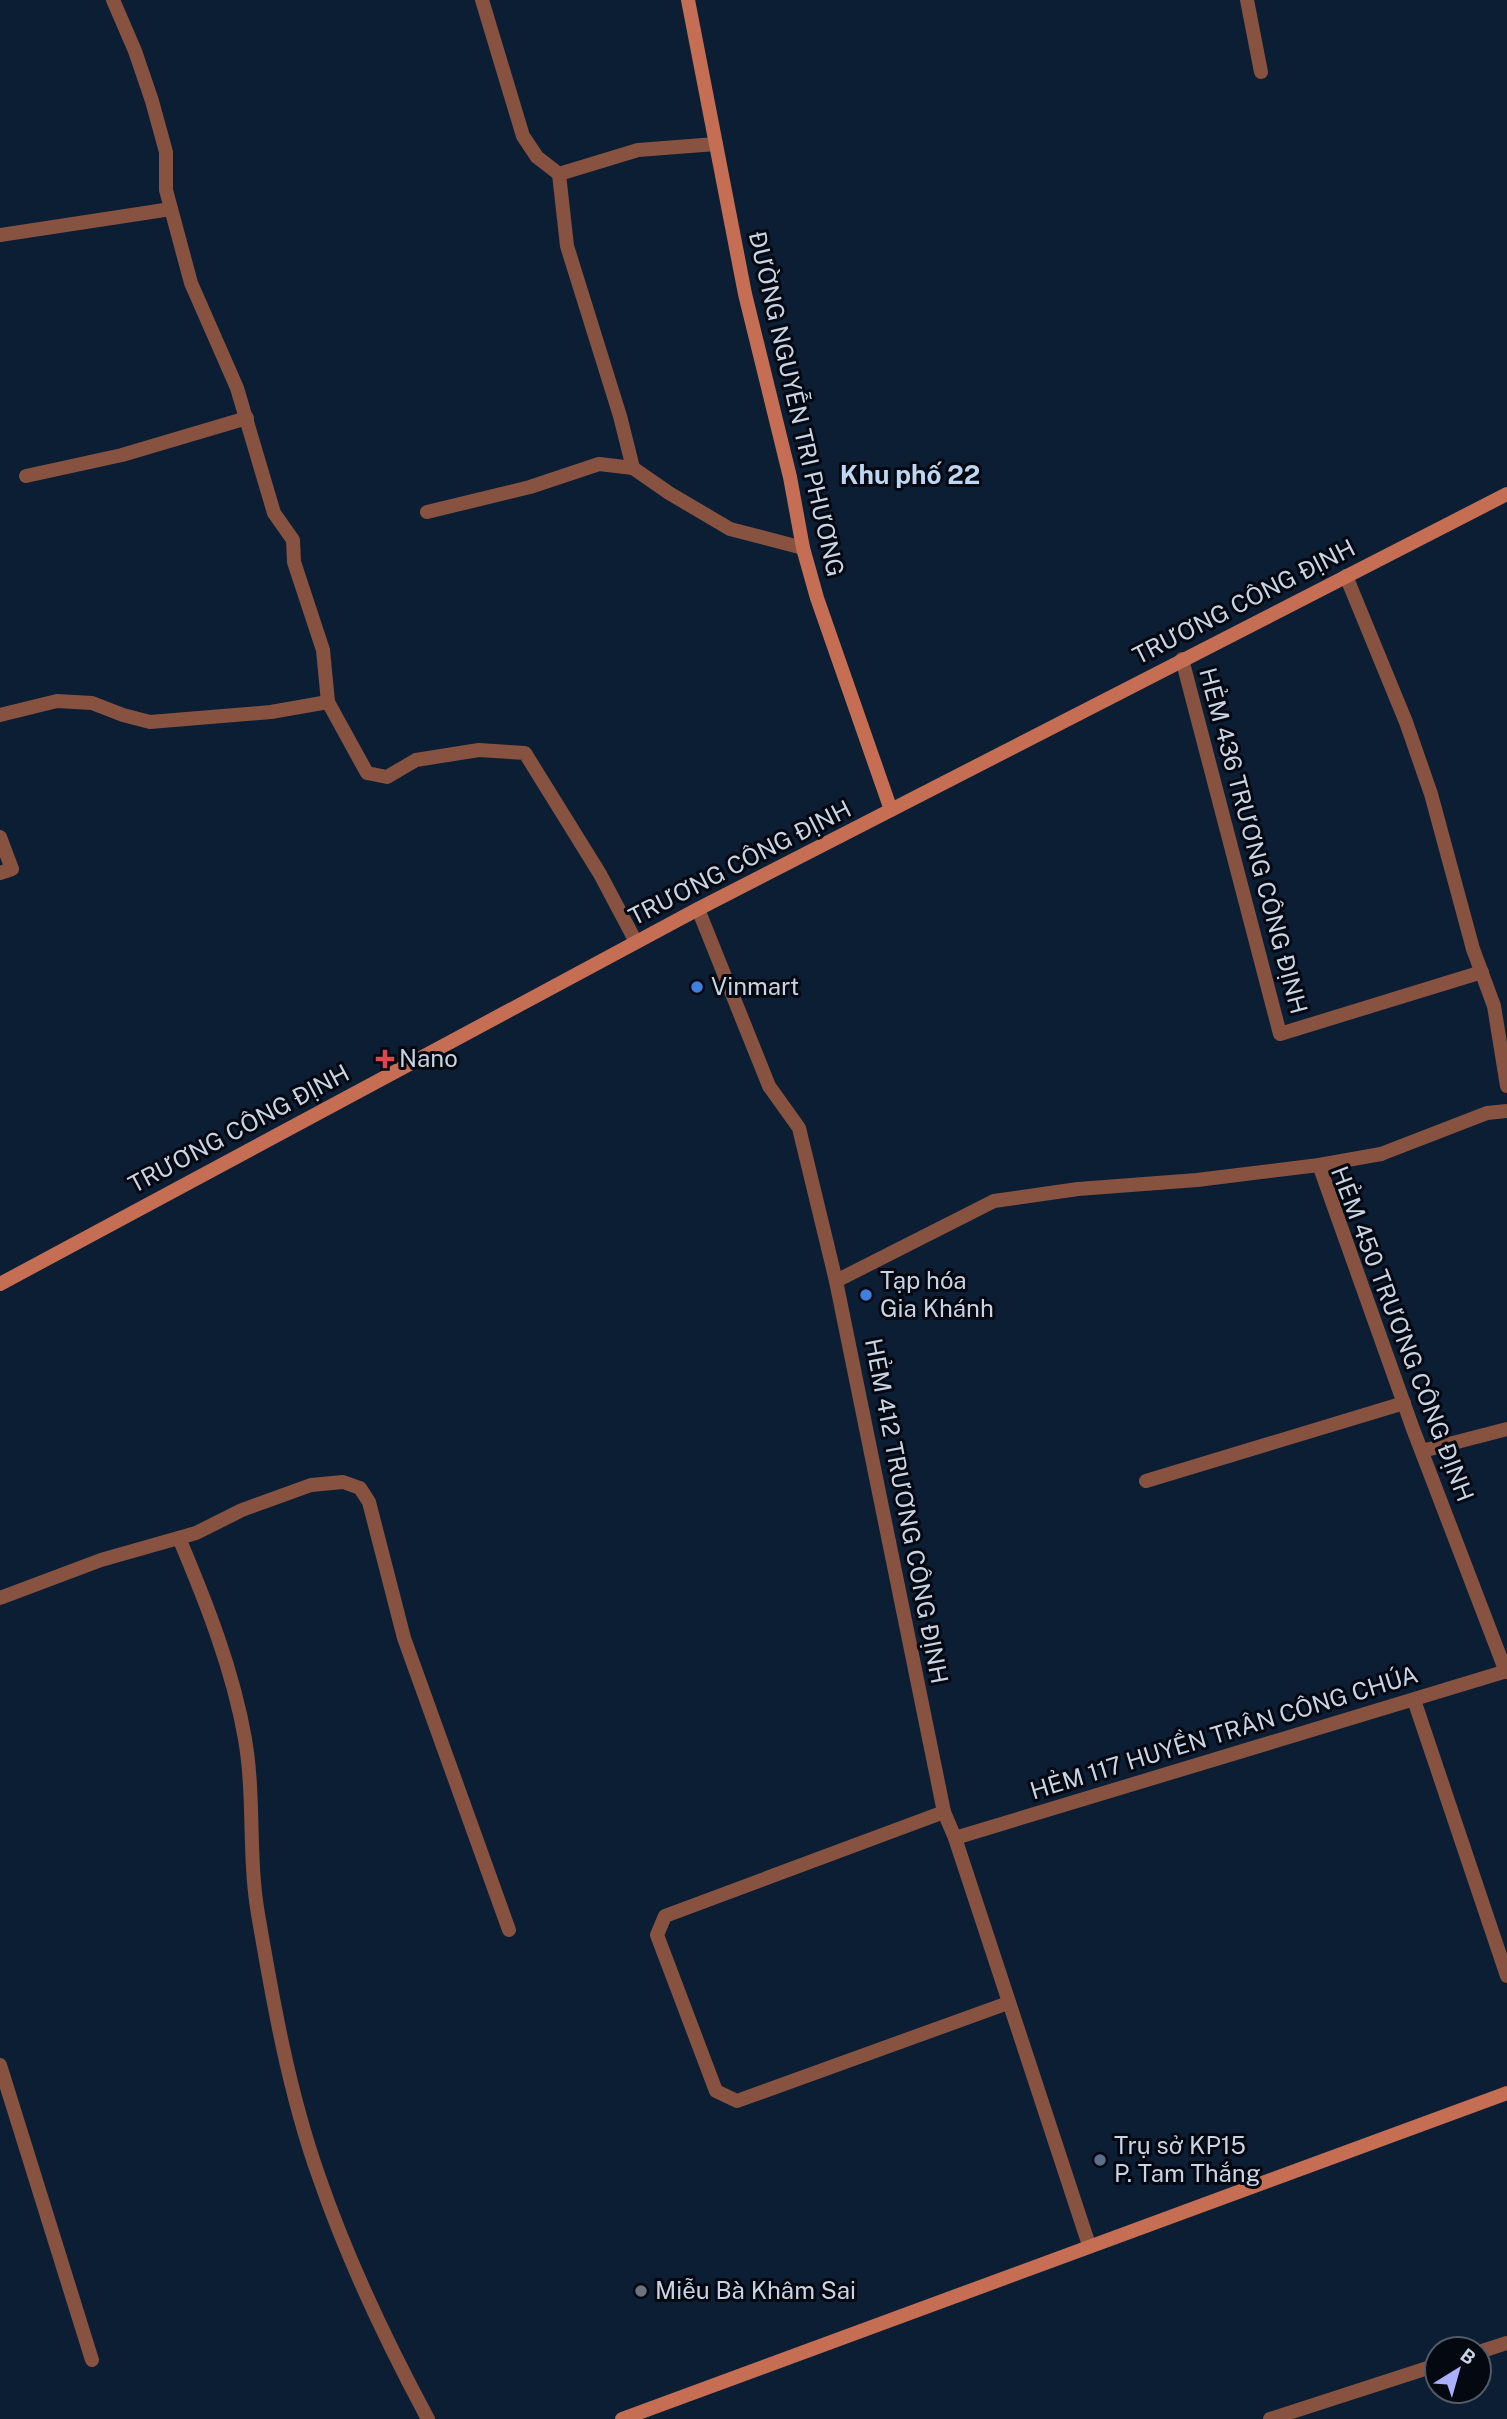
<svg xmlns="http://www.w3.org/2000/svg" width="1507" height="2419" font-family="'Public Sans',sans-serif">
<rect width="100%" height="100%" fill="#0b1e34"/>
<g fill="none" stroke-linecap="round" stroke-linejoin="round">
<g stroke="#885241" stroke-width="14">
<polyline points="113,0 135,51 152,101 166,152 166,190 191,283 237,388 274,513 293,540 294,562 323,650 328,702 367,773 387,777 416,760 479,750 525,753 600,874 636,942"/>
<polyline points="559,174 567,246 620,416 633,468 669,493 730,529 803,548"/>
<polyline points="0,235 171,209"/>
<polyline points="26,476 122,455 247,418"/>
<polyline points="427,512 530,487 599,464 633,468"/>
<polyline points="1346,576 1406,722 1431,794 1473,949 1494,1006 1507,1086"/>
<polyline points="1182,659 1280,1034 1482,972"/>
<polyline points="0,715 57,701 92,703 123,715 150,722 271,712 328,702"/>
<polyline points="0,837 12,869 0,873"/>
<polyline points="1381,1154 1487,1113 1507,1111"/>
<polyline points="1422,1451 1507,1429"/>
</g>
<g stroke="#885241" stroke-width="14">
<polyline points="482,0 523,136 537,157 559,174 638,150 716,144"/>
<polyline points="1247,0 1261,72"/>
<polyline points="698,909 769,1086 799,1128 836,1281 944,1812 955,1838 1089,2245"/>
<polyline points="1319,1165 1413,1429 1506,1672"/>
<polyline points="836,1281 994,1201 1078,1189 1197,1180 1319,1165 1381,1154"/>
<polyline points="1146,1481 1404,1403"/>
<path d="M179,1538C206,1602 233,1670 245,1739C255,1797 248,1856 258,1914C273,2002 289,2093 319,2177C348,2261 386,2341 428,2419"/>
<polyline points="0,1598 101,1560 196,1533 242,1510 311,1485 343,1482 360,1488 369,1502 404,1638 509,1930"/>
<polyline points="1414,1700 1507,1976"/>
<polyline points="944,1812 665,1916 657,1935 716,2091 737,2101 1008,2003"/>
<polyline points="955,1838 1507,1671"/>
<polyline points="0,2065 92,2360"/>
<polyline points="1479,2352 1507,2343"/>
<polyline points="1270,2419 1437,2365"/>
</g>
<g stroke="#c56e53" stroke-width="14">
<polyline points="688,0 745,294 790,477 803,548 817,598 891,810"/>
<polyline points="0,1284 698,909 1507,494"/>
<polyline points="622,2419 1507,2093"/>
</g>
</g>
<g fill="#3f7fe0" stroke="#030811" stroke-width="2.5">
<circle cx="697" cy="987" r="7"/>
<circle cx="866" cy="1295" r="7"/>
</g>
<path fill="#e0444e" stroke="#030811" stroke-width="2.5" d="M381.5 1048.5h7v7h7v7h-7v7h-7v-7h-7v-7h7z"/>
<circle fill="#5c6f8a" stroke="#030811" stroke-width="2.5" cx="1100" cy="2160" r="7"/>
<circle fill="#6b7280" stroke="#030811" stroke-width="2.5" cx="641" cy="2291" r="7"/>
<g text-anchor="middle" stroke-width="6" stroke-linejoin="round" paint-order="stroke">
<g font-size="24" fill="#c8d4e3" stroke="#030811">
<text transform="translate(796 404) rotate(77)" y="8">ĐƯỜNG NGUYỄN TRI PHƯƠNG</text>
<text transform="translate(1244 602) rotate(-27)" y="8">TRƯƠNG CÔNG ĐỊNH</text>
<text transform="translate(1253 841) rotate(75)" y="8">HẺM 436 TRƯƠNG CÔNG ĐỊNH</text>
<text transform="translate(740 863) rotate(-27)" y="8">TRƯƠNG CÔNG ĐỊNH</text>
<text transform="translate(239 1129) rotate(-28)" y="8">TRƯƠNG CÔNG ĐỊNH</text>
<text transform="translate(1402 1334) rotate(69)" y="8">HẺM 450 TRƯƠNG CÔNG ĐỊNH</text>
<text transform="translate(906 1511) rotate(79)" y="8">HẺM 412 TRƯƠNG CÔNG ĐỊNH</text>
<text transform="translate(1224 1733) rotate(-17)" y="8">HẺM 117 HUYỀN TRÂN CÔNG CHÚA</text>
</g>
<g font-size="24" fill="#c8d4e3" stroke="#030811" text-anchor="start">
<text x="711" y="995">Vinmart</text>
<text x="399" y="1067">Nano</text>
<text x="880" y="1289">Tạp hóa<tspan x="880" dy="28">Gia Khánh</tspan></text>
<text x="1114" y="2154">Trụ sở KP15<tspan x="1114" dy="28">P. Tam Thắng</tspan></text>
<text x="655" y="2299">Miễu Bà Khâm Sai</text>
</g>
<g font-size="26" font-weight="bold" fill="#bdd6f3" stroke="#030811">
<text x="910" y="484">Khu phố 22</text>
</g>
</g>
<g transform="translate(1458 2370) rotate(37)"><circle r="33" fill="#030811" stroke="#525a65" stroke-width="2"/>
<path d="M0-5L12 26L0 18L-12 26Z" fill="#aab0fb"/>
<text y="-10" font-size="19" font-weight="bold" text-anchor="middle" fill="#c8d4e3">B</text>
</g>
</svg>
